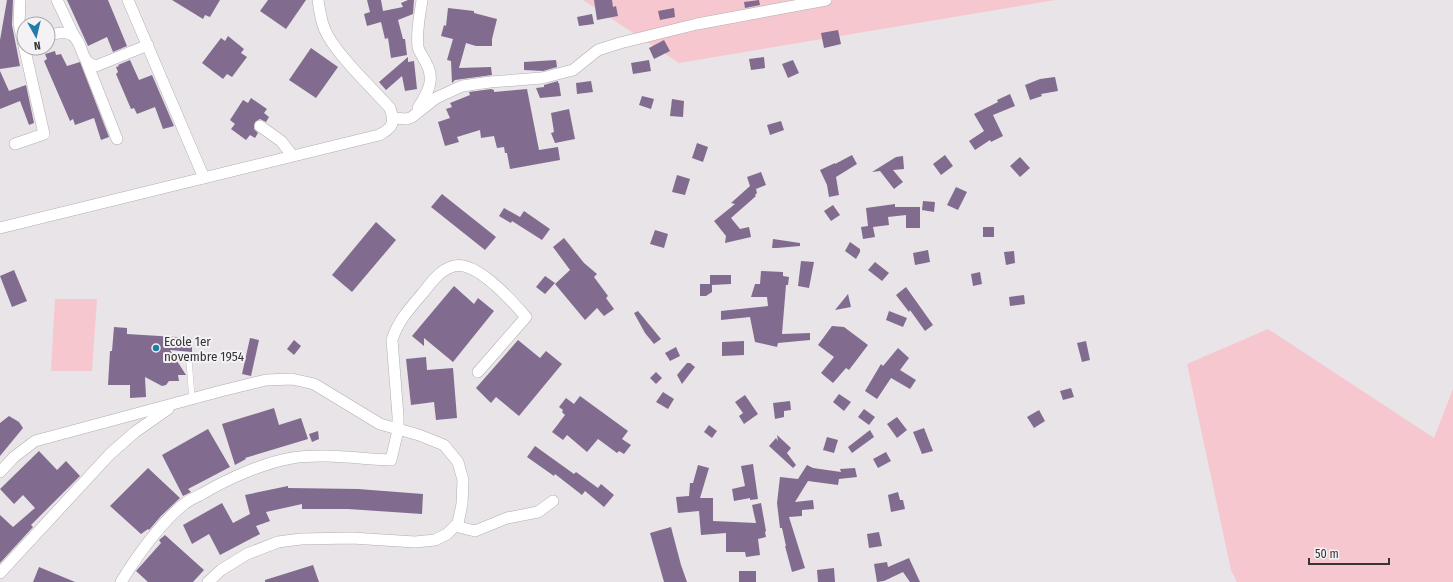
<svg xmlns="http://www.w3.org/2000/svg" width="1453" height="582" font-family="'Fira Sans Condensed',sans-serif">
<rect width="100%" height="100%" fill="#e8e4e7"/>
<g fill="#f7c7cf">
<polygon points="583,0 1055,0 679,63"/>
<polygon points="55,299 97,299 92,371 51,371"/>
<polygon points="1268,329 1434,438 1453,389 1453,582 1237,582 1231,570 1187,364"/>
</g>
<g fill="#816c90">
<polygon points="7,0 13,0 12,25 20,66 0,69 0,40"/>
<polygon points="67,0 108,0 127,46 113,52 107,37 88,46"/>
<polygon points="172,0 220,0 210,17 205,15 203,19"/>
<polygon points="268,0 306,0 286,29 260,11"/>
<polygon points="367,0 381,0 383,11 403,7 401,3 408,0 414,0 413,14 398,20 403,39 405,39 407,55 391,58 388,38 385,39 381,22 367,26 364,14 370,12"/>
<polygon points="594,0 612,0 613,7 616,6 618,16 597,20"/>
<polygon points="759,0 760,5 745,8 744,2"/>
<polygon points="448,8 474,11 474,13 497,19 492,39 492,46 476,46 466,43 459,68 491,67 492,75 455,80 452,83 451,61 447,60 453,39 441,36 444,25 446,26"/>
<polygon points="674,8 675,17 660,20 658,11"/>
<polygon points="592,14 594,24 579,26 577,17"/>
<polygon points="838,30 841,44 824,48 821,33"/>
<polygon points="228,36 244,49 241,53 247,57 232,77 227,74 223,79 202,63 221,38 225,41"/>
<polygon points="664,40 670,51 654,59 649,48"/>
<polygon points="311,48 338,67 316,98 289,80"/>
<polygon points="55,51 56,55 61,54 67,66 80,62 109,137 101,140 94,118 75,125 73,119 70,121 44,61 47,59 45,54"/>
<polygon points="408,57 408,62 414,61 417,89 405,91 402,76 386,90 379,82"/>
<polygon points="764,57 765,68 751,70 749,59"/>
<polygon points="130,60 139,80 152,75 174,126 163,129 155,107 137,114 134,108 131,109 116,74 118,72 116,67 119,66 118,65"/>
<polygon points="556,60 557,67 543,71 524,70 524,62"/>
<polygon points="649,60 651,71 633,74 631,63"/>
<polygon points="793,60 799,73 788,78 782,64"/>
<polygon points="0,71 9,91 26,85 34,123 29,125 20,101 0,109"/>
<polygon points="1055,77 1058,91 1041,94 1042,96 1030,100 1025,85 1040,79"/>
<polygon points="558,81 558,83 559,83 561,96 540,98 536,88 544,87 544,85"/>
<polygon points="591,81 593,92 577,94 576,83"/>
<polygon points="491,89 494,90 494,92 527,89 539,150 558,147 560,160 510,169 507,153 505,153 504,147 497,148 494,136 481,138 480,130 457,137 459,142 445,146 438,122 450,118 446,109 452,107 450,103 470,95 469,92"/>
<polygon points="1010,94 1015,106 993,115 1003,136 991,142 990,140 975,150 969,141 984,131 974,114 998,102 997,100"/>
<polygon points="642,96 654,99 651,109 639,105"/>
<polygon points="251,98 267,109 264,113 269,117 266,122 260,119 255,122 254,129 258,133 255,138 250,135 246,140 231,129 235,124 230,120 243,100 248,103"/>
<polygon points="672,99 684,101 683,117 670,116"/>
<polygon points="569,109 575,139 555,143 551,133 554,132 551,113"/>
<polygon points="781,121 784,130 770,135 767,125"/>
<polygon points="697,143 708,147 703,162 692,158"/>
<polygon points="852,155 857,164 836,177 839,195 829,197 827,185 820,170 835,163 835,164"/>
<polygon points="945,155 953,166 941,175 933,164"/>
<polygon points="903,156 904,169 893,170 903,182 894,189 880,171 872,172 896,157"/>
<polygon points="1020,157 1030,168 1020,177 1010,166"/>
<polygon points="761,172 766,185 756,189 757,193 755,195 756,196 731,218 740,229 749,227 751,237 725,243 726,236 714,221 735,204 731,203 750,186 747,177"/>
<polygon points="677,175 690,179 685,195 672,192"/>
<polygon points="956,187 967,192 958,210 947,205"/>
<polygon points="442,194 496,237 485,250 431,207"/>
<polygon points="923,201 935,202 934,212 922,210"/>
<polygon points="895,204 895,207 920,207 920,228 906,228 906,215 888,217 889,225 873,227 875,237 863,239 861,227 868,226 866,208"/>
<polygon points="833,205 840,215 831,221 824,211"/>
<polygon points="504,208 520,217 524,211 550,229 542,240 512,221 511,223 499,216"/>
<polygon points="376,222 396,240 352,292 332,275"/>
<rect x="983" y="227" width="11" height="10"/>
<polygon points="655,230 668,234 664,248 650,244"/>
<polygon points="564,238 584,263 597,274 594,277 608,296 606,298 614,309 604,316 597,308 585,320 555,284 570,270 553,247"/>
<polygon points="773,239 800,243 800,246 777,248 772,248"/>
<polygon points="850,242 860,249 860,252 856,259 845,251"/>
<polygon points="928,250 930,262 915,265 913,253"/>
<polygon points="1014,251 1015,263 1006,265 1004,252"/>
<polygon points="801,261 814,262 809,288 798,286"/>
<polygon points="875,262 889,273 882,281 868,270"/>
<polygon points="14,270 27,301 12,307 0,276"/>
<polygon points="761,271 783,272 783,276 789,277 788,285 786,285 782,334 810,333 810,340 778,343 777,347 755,342 750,317 721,320 721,311 768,306 767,297 751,297 755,284 760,284"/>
<polygon points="980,272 982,284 973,286 971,274"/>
<polygon points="710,275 731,275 731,284 712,285 712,292 706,296 700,296 700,284 710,284"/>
<polygon points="545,276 555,283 545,294 536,287"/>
<polygon points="454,286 474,304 478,298 494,311 453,362 424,338 424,346 412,336"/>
<polygon points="906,287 933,325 925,331 910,310 909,312 896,295"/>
<polygon points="848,294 851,307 835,310"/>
<polygon points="1024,295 1025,304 1010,306 1009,297"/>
<polygon points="638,311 661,339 654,344 645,333 634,313"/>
<polygon points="889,311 907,318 903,327 886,320"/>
<polygon points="832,326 844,327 868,345 849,370 846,368 833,383 821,373 834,357 818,345"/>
<polygon points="114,327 127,328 127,334 192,338 192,352 170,350 186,375 178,375 179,381 169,381 166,385 162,386 145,377 146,397 130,398 130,385 108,385 110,351 112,351"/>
<polygon points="250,338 259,340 251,376 242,374"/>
<polygon points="294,340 301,346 294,355 287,349"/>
<polygon points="518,340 540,358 546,351 562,364 519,416 496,397 491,403 476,388"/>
<polygon points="744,341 744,355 722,356 722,342"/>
<polygon points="1086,341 1090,360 1082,362 1077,343"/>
<polygon points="676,347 680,356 670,361 665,353"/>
<polygon points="898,348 909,358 900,370 916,380 910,389 891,378 877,399 865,391 881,364 883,366"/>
<polygon points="426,357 427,370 453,368 457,418 436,420 434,402 411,405 406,359"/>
<polygon points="687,363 690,363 695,367 682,384 677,375"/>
<polygon points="656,372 662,378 656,384 650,378"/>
<polygon points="1071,388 1074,397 1063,400 1060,391"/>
<polygon points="663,392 674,399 668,409 656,402"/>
<polygon points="839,394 851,402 844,411 833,402"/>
<polygon points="745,395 758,414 744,424 739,416 743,413 735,402"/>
<polygon points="580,396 628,431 622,439 631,445 624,454 619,451 617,453 598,439 587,452 567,435 563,440 552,432 565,415 562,412 563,410 559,407 566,398 574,404"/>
<polygon points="790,401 791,410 784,411 784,417 775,419 773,403"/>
<polygon points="274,408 279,425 301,418 308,439 245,458 246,459 235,465 222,424"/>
<polygon points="864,409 875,417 869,425 858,417"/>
<polygon points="1039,410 1045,421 1034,428 1027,417"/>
<polygon points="9,416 19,422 23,428 0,456 0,423"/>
<polygon points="897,417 907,430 897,438 887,424"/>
<polygon points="709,425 717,431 712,438 704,432"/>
<polygon points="924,428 933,451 922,454 913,432"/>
<polygon points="208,429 230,467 188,489 191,492 183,496 162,455"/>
<polygon points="870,430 874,437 852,453 848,447"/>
<polygon points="318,431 319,439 312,442 309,434"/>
<polygon points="777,435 791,448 787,453 796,465 793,468 769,446 776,438 778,441"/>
<polygon points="827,437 838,440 834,453 823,450"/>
<polygon points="535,446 574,474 576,472 598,488 601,484 614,495 604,507 585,491 582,495 555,474 554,476 527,457"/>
<polygon points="39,451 57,470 66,461 80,476 31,525 33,527 0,563 0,515 13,527 35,508 23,495 14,504 0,489"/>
<polygon points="886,452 891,461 878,468 873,459"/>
<polygon points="753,464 758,499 750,500 750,498 734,501 732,489 745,486 741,466"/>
<polygon points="698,465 709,468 700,498 713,498 713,521 756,523 752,505 761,503 766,531 765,532 766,537 758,539 760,555 746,557 745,552 726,552 726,533 701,535 699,511 678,513 676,497 689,496 690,483 693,483"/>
<polygon points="807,465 813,468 841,472 840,469 855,468 857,477 839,479 838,485 808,481 795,502 813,500 814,509 802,510 802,516 789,517 805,568 792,572 785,546 786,546 782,528 780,528 777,503 780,477 798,479"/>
<polygon points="148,468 180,498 161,516 149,530 148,529 141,534 110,506"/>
<polygon points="288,486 288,488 358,489 423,494 422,514 348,509 302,509 302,504 266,512 270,521 256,526 260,534 220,555 209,534 192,544 183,525 222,503 233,523 250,514 245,495"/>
<polygon points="898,492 900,500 903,500 905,509 891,512 888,495"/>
<polygon points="671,527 681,565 687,582 664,582 650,533"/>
<polygon points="879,532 882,546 869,548 867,534"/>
<polygon points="165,535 204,570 193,582 148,582 136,571 161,543 159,540"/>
<polygon points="909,558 920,582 910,582 903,572 884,581 877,582 874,564 887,562 888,567"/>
<polygon points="313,565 319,582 265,582 265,580"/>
<polygon points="39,567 75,582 33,582"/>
<polygon points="834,568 835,582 818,582 817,570"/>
<rect x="739" y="571" width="17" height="11"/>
</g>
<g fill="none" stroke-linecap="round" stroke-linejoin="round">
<g stroke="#b1aeb1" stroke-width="6">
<polyline id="service" points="189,360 192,399"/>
</g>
<g stroke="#b1aeb1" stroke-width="12">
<g id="minor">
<polyline points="57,0 74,36"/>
<polyline points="128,0 204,178"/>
<path d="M48,35C54,34 64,31 70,34C84,39 79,64 96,66L148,45"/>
<polyline points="87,63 117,139"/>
<path d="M418,108C427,94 436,80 426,63C424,58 419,52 418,47C416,31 420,15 422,0"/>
<polyline points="393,118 407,119 412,117 436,98 462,86 490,82 542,78 573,70 598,50 620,43 697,24 826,0"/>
<polyline points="260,126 281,141 292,155"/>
<polyline points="15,144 44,134 19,24 20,0"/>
<path d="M0,228L379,135C393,128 395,123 390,108C371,87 342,60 328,36C321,25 320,12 318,0"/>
<polyline points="0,472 14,457 35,441 221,391 266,380 292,379 314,384 380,424 419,435 444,445 458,462 463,480 462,504 458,523 447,534 435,540 415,542 352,538 301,539 278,542 247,554 221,570 208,582"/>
<polyline points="455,526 475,531 507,518 538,512 553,501"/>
<polyline points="0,573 110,454 135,432 168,409"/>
<path d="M121,582C137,556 160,524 184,504C189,500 196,497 202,494C227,479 263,463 292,458C321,453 361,459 391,460L398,430V416L392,340C398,321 410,308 422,294C430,284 439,271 451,267C474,257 512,301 526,317L478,372"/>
</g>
</g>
<use href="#service" stroke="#fff" stroke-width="5.5"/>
<use href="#minor" stroke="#fff" stroke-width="11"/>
</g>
<circle fill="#217caa" stroke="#f5f2f5" stroke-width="1.5" cx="156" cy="348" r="4"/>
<g text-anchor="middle" stroke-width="4" stroke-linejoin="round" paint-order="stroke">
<g font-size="13" fill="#363536" stroke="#f5f2f5" text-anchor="start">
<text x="164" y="346">Ecole 1er<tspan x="164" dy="15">novembre 1954</tspan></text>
</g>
</g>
<g transform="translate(36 36) rotate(172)"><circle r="19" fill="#f5f2f5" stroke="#a9a6a9"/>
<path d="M0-3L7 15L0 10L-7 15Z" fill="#217caa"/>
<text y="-6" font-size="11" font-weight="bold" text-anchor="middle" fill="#363536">N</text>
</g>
<path d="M1309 558v6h80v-6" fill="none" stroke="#363536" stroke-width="2"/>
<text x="1315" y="558" font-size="12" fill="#363536" stroke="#f5f2f5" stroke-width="3" paint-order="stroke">50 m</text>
</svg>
